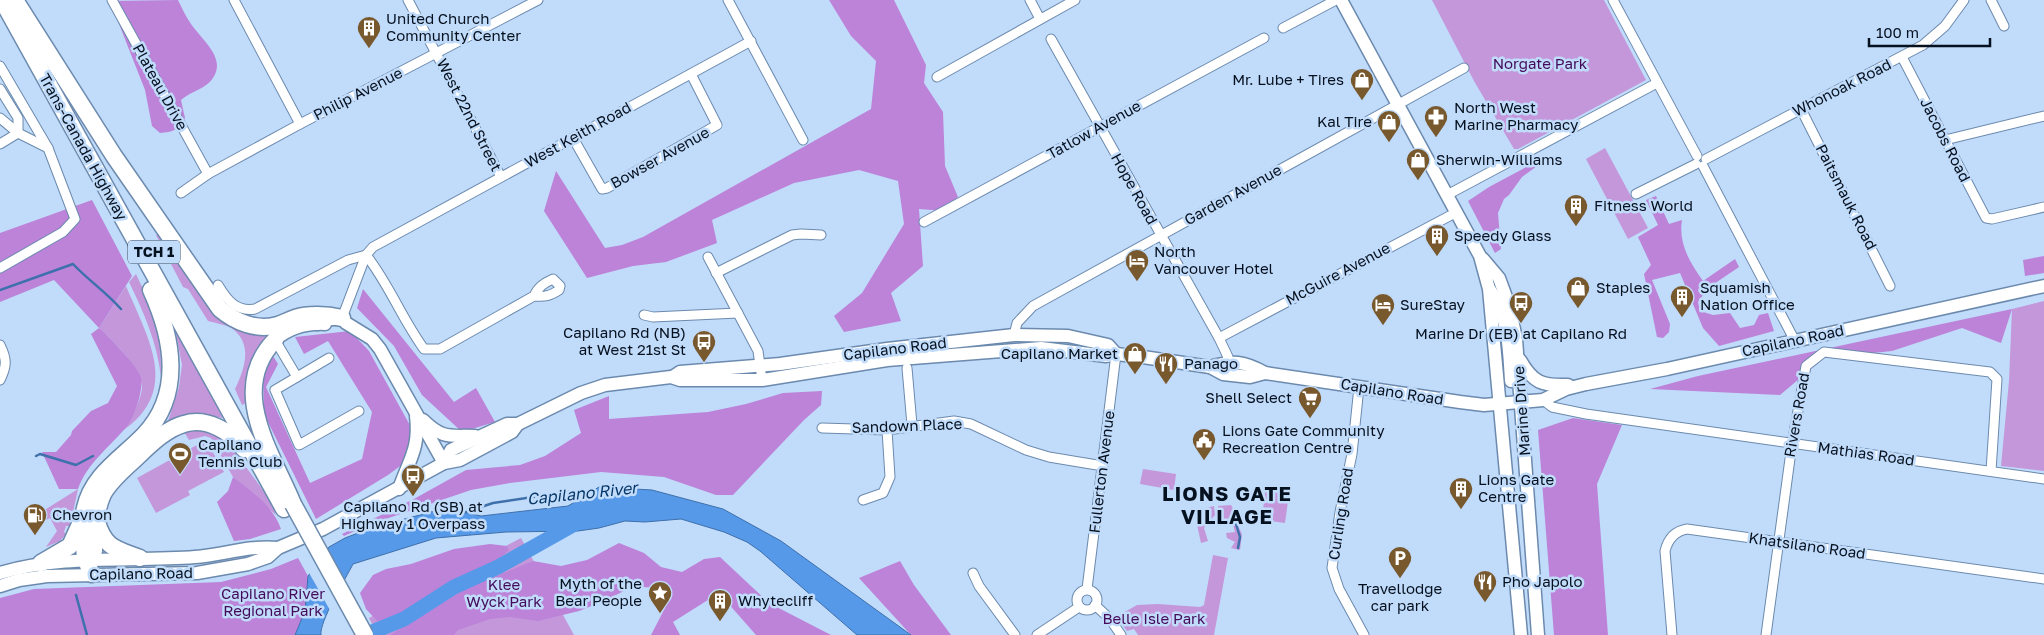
<svg xmlns="http://www.w3.org/2000/svg" width="2044" height="635" font-family="'Golos Text',sans-serif">
<rect width="100%" height="100%" fill="#c1dbfa"/>
<g fill="#c497db">
<polygon points="1432,0 1604,0 1646,80 1518,149 1514,149 1474,81"/>
<polygon points="1605,148 1648,228 1628,239 1586,159"/>
<path d="M161,232L220,315L239,330L265,334L267,343C262,347 256,352 253,357C246,370 247,388 250,401L242,405L235,389C244,370 253,346 234,330C229,325 215,323 208,321L188,289L183,287L156,235Z"/>
<path d="M136,274C154,312 162,335 161,377C157,342 144,313 129,282Z"/>
<path d="M126,286C148,339 182,391 121,432C129,423 142,399 142,387C142,370 112,339 99,328Z"/>
<polygon points="2044,301 2044,471 2001,466 2009,381 2012,309"/>
<polygon points="175,328 223,418 198,413 168,421 179,387 182,365"/>
<polygon points="205,429 224,437 270,500 276,515 233,477 211,438 205,436 189,440 183,430"/>
<polygon points="206,440 224,472 188,491 190,495 156,513 137,478"/>
<polygon points="1143,469 1176,474 1174,490 1140,484"/>
<polygon points="78,489 70,526 66,526 64,532 66,534 60,541 46,547 57,531 50,518 37,525 43,511"/>
<polygon points="1265,491 1289,494 1285,523 1262,520"/>
<polygon points="1231,505 1236,514 1244,516 1238,526 1242,534 1240,550 1231,548 1235,542 1227,538 1226,533 1235,532 1233,525 1216,521 1219,516 1218,506"/>
<polygon points="1214,506 1215,515 1204,528 1208,541 1201,543 1194,511"/>
<polygon points="521,538 574,635 378,635 369,618"/>
<polygon points="1213,555 1228,558 1214,635 1138,635 1134,629 1127,631 1116,617 1137,605 1158,604 1200,607 1204,605"/>
</g>
<g fill="#bc83d9">
<path d="M178,0C182,8 186,17 191,24C201,39 227,58 213,78C206,89 191,91 181,100L185,118C179,130 173,132 160,133L152,126L145,90L110,1Z"/>
<polygon points="829,0 894,0 926,65 924,83 943,112 945,166 958,197 945,211 919,209 923,266 891,293 901,321 844,332 834,316 862,293 904,224 898,181 859,170 794,183 712,220 717,243 666,262 633,266 587,278 544,211 556,171 605,248 622,245 643,237 871,109 876,61 851,36"/>
<polygon points="1543,158 1544,161 1522,177 1509,195 1504,199 1498,213 1501,249 1495,253 1468,201 1489,187"/>
<path d="M1656,196L1669,224L1682,220C1678,243 1690,263 1703,281L1735,259L1739,267L1708,288L1698,302L1700,311L1713,315L1730,313L1740,328L1754,325L1759,315L1768,313L1774,331L1719,346L1703,328L1680,273L1652,280L1670,324L1669,332L1663,338L1657,337L1644,274L1651,265L1638,237L1658,225L1646,200Z"/>
<path d="M92,200L132,276L99,328C109,336 135,364 140,375C145,386 135,416 127,426C110,447 87,463 78,489H59L42,452H56L71,435L72,431L91,411L108,403L117,386L91,334L99,328L54,280L0,302V233Z"/>
<polygon points="2044,256 2044,273 2025,276 2023,260"/>
<polygon points="363,289 454,402 476,388 495,422 462,432 422,395 394,346 357,308"/>
<polygon points="2012,309 2001,343 1962,328 1892,351 1824,358 1780,395 1650,389 1698,376"/>
<polygon points="350,331 369,351 412,429 403,464 388,475 316,519 264,414 263,373 273,356 278,364 266,387 310,483 362,459 372,412 328,341 304,354 295,337"/>
<polygon points="822,391 821,405 804,420 733,495 716,495 664,477 601,472 510,483 471,490 371,524 344,536 342,534 412,500 466,470 520,465 545,456 581,433 574,410 609,396 609,419 708,412 746,404 783,393"/>
<polygon points="1573,418 1622,425 1597,484 1608,635 1554,635 1538,430"/>
<path d="M233,477C252,492 273,506 281,529L250,539L234,541L217,502L228,491Z"/>
<polygon points="619,543 644,553 661,567 682,572 704,559 720,557 769,603 831,635 756,635 719,593 673,622 680,635 651,635 665,608 665,589 634,586 604,601 579,611 538,621 510,617 490,619 458,630 454,635 390,635 465,589 533,561 561,566 587,560"/>
<polygon points="490,544 507,546 509,550 498,560 432,599 394,618 379,623 366,609 360,593 373,575 386,569 411,564 454,549"/>
<polygon points="298,558 308,576 305,611 295,635 0,635 0,598 34,589 221,582 271,569"/>
<polygon points="900,561 914,585 951,635 911,635 859,578"/>
</g>
<path fill="#5699e8" stroke="#3e70ac" d="M599,487L652,490L723,509L781,541L911,635H857L760,551L747,542L724,532L681,519L645,522L625,521L599,528L578,531L506,532L436,538L353,564C346,578 319,622 321,635H295L305,611L308,576L329,547L345,538L371,528L446,508L481,516L568,506Z"/>
<polygon fill="#c1dbfa" points="325,548 345,585 331,612 308,571"/>
<g fill="none" stroke-linecap="round" stroke-linejoin="round">
<g stroke="#3e70ac" stroke-width="2.5">
<path d="M0,290L73,264C88,280 106,292 121,309"/>
<polyline points="36,456 40,454 76,465 93,456"/>
<polyline points="463,513 493,503 573,491 592,495"/>
<polyline points="1238,548 1240,537 1236,524 1241,515"/>
<polyline points="76,595 87,635"/>
</g>
<polyline stroke="#5699e8" stroke-width="15" points="365,635 404,619 454,587 498,567 580,521"/>
<g stroke="#6b8aae" stroke-width="11">
<g id="street">
<polyline points="112,0 208,174"/>
<polyline points="234,0 300,124"/>
<polyline points="408,0 501,177"/>
<polyline points="728,0 803,140"/>
<polyline points="1030,0 1040,19"/>
<polyline points="1613,0 1697,156"/>
<polyline points="1991,0 2004,26"/>
<polyline points="1283,28 1336,0"/>
<polyline points="1051,39 1219,338 1228,357 1226,362"/>
<polyline points="1902,57 1986,218 1992,219 2044,207"/>
<polyline points="0,66 48,148 75,219 63,232 0,268"/>
<polyline points="937,77 1075,0"/>
<polyline points="0,89 18,118 18,133"/>
<polyline points="1801,109 1890,286"/>
<polyline points="0,118 18,133 48,148"/>
<polyline points="573,138 602,189 607,188 717,125 691,74"/>
<polyline points="1945,140 2044,116"/>
<polyline points="0,144 18,133"/>
<polyline points="1706,159 1923,45 1945,26 1964,0"/>
<polyline points="1703,166 1795,341"/>
<polyline points="181,193 208,174 300,124 538,0"/>
<polyline points="1636,194 1696,164"/>
<polyline points="1447,195 1657,83"/>
<polyline points="924,222 1264,38"/>
<path d="M366,255C389,284 402,319 424,349H440L534,296C545,297 550,296 559,290L560,286L553,279C544,283 538,287 534,296"/>
<polyline points="708,257 758,351 762,380"/>
<polyline points="716,273 792,235 801,234 821,235"/>
<path d="M218,285C227,300 236,312 255,309L348,260L366,255"/>
<polyline points="644,315 653,317 738,313"/>
<polyline points="342,318 366,255 373,247 751,41"/>
<polyline points="1014,335 1017,323 1033,306 1464,68"/>
<polyline points="1219,338 1457,212"/>
<polyline points="275,340 297,377 275,390 299,445 359,411"/>
<path d="M0,345C7,359 7,366 0,380"/>
<polyline points="907,368 912,425"/>
<polyline points="297,377 329,358"/>
<polyline points="1359,387 1352,454 1340,512 1332,568 1339,589 1364,635"/>
<polyline points="1543,400 1552,407 1586,414 2044,479"/>
<polyline points="822,428 887,430 954,421 971,424 1026,450 1049,457 1103,466"/>
<polyline points="863,500 883,493 890,477 887,430"/>
<polyline points="973,573 979,586 1015,635"/>
<polyline points="1087,589 1116,354"/>
<circle cx="1087" cy="600" r="10"/>
<polyline points="1095,605 1110,619 1121,635"/>
<polyline points="1037,635 1079,607"/>
<path d="M1672,635L1665,551C1668,539 1675,531 1687,529L2044,579"/>
<polyline points="1766,635 1792,444 1806,366 1824,352 1990,372 1997,379 1991,471"/>
</g>
</g>
<g stroke="#6b8aae" stroke-width="15">
<g id="secondary">
<polyline points="1341,0 1480,256 1489,289 1521,635"/>
<polyline points="1483,259 1499,278 1509,305 1516,339 1538,635"/>
<path d="M1490,290C1509,317 1509,349 1511,381"/>
<polyline points="317,324 323,320 342,318 346,323 372,339 380,349 444,463"/>
<path d="M275,340C289,328 307,323 325,324"/>
<path d="M1520,360C1533,383 1542,386 1568,385"/>
<path d="M1210,367C1233,360 1244,361 1265,373L1460,402L1484,405L1543,400L1566,389L1586,384L1667,369L2044,286"/>
<polyline points="674,376 680,372 780,364 887,349 1014,335 1068,336 1108,345 1116,354"/>
<path d="M423,420C443,440 451,435 475,436"/>
<polyline points="444,463 451,450 507,424 518,424 581,393 605,385 671,377 680,380 762,380 887,360 1041,348 1106,356 1116,354 1143,357 1210,367 1223,374 1250,377 1265,373"/>
<path d="M399,489C409,460 420,448 416,416"/>
<path d="M0,573C63,554 130,562 195,557C223,555 250,545 278,548"/>
<polyline points="0,586 19,580 47,576 197,573 248,564 268,557 278,548 323,529 444,463 460,460 512,432 518,424"/>
</g>
</g>
<g stroke="#6b8aae" stroke-width="19">
<g id="highway">
<polyline points="2,0 284,509"/>
<path d="M15,0L114,156L220,309C235,322 257,331 278,325C286,322 295,317 303,316C316,314 330,315 342,318"/>
<path d="M275,340C227,390 272,453 293,504"/>
<path d="M97,522C105,549 117,549 140,558"/>
<path d="M94,551C95,532 95,511 103,494C110,481 123,470 134,460C148,447 165,429 184,424C206,417 231,431 244,449"/>
<polyline points="41,563 70,546 81,522"/>
<path d="M92,574C84,560 83,547 84,530C84,523 83,515 85,508C92,475 122,458 144,435C183,394 173,338 151,290"/>
</g>
</g>
<use href="#street" stroke="#fff" stroke-width="9"/>
<use href="#secondary" stroke="#fff" stroke-width="12"/>
<use href="#highway" stroke="#fff" stroke-width="16"/>
<g stroke="#6b8aae" stroke-width="19" stroke-linecap="butt">
<polyline id="highway-bridge" points="293,504 365,635"/>
</g>
<use href="#highway-bridge" stroke="#fff" stroke-width="16"/>
</g>
<defs>
<g id="building-pin" transform="scale(1.25)"><path d="M0 17L-7.5 6A9.5 9.5 0 1 1 7.5 6Z" fill="#78592e" stroke="#c1dbfa"/><path d="M-4-6H4V6H1V3H-1V6H-4ZM-2.5-4.3h1.7v1.8h-1.7ZM.8-4.3h1.7v1.8H.8ZM-2.5-1h1.7V.8h-1.7ZM.8-1h1.7V.8H.8Z" fill="#fff"/></g>
<g id="shop-pin" transform="scale(1.25)"><path d="M0 17L-7.5 6A9.5 9.5 0 1 1 7.5 6Z" fill="#78592e" stroke="#c1dbfa"/><path d="M-5-2.5h2.3a2.7 3.5 0 0 1 5.4 0H5L5.5 6h-11ZM-1.5-2.5h3a1.5 2.3 0 0 0-3 0Z" fill="#fff"/></g>
<g id="pharmacy-pin" transform="scale(1.25)"><path d="M0 17L-7.5 6A9.5 9.5 0 1 1 7.5 6Z" fill="#78592e" stroke="#c1dbfa"/><path d="M-2-6h4v4h4v4h-4v4h-4v-4h-4v-4h4Z" fill="#fff"/></g>
<g id="hotel-pin" transform="scale(1.25)"><path d="M0 17L-7.5 6A9.5 9.5 0 1 1 7.5 6Z" fill="#78592e" stroke="#c1dbfa"/><path d="M-6-4.5h1.5V1H6V5H4.5V3h-9V5H-6ZM-4 0a1.8 1.8 0 1 1 3.6 0ZM.5 0V-2.5h3Q6-2.5 6 0Z" fill="#fff"/></g>
<g id="bus-pin" transform="scale(1.25)"><path d="M0 17L-7.5 6A9.5 9.5 0 1 1 7.5 6Z" fill="#78592e" stroke="#c1dbfa"/><path d="M-5-6H5V4H4V6H2V4H-2V6H-4V4H-5ZM-3.5-4V0h7V-4ZM-3.5 1.2v1.5H-2V1.2ZM2 1.2v1.5H3.5V1.2Z" fill="#fff"/></g>
<g id="restaurant-pin" transform="scale(1.25)"><path d="M0 17L-7.5 6A9.5 9.5 0 1 1 7.5 6Z" fill="#78592e" stroke="#c1dbfa"/><path d="M-5-6h1v4h1v-4h1v4h1v-4h1v5L-1.5 .5V6h-2V.5L-5-1ZM5-6V6H3V1.5H1.5Q1.5-4 5-6Z" fill="#fff"/></g>
<g id="supermarket-pin" transform="scale(1.25)"><path d="M0 17L-7.5 6A9.5 9.5 0 1 1 7.5 6Z" fill="#78592e" stroke="#c1dbfa"/><path d="M-6-5.5h2.5l.6 2H6L4.5 2H-2.5L-4.4-4H-6ZM-1.5 3.2a1.3 1.3 0 1 0 .1 0ZM3 3.2a1.3 1.3 0 1 0 .1 0Z" fill="#fff"/></g>
<g id="civic-pin" transform="scale(1.25)"><path d="M0 17L-7.5 6A9.5 9.5 0 1 1 7.5 6Z" fill="#78592e" stroke="#c1dbfa"/><path d="M-.6-6.5H3V-4.5H.6V-3L4-1V1h2V6H-6V1h2V-1L-.6-3ZM-1.2 2.5V6h2.4V2.5Z" fill="#fff"/></g>
<g id="stadium-pin" transform="scale(1.25)"><path d="M0 17L-7.5 6A9.5 9.5 0 1 1 7.5 6Z" fill="#78592e" stroke="#c1dbfa"/><path d="M0-5a6.5 5 0 1 0 0 10a6.5 5 0 1 0 0-10ZM-3.5-1.8h7v3.6h-7Z" fill="#fff"/></g>
<g id="fuel-pin" transform="scale(1.25)"><path d="M0 17L-7.5 6A9.5 9.5 0 1 1 7.5 6Z" fill="#78592e" stroke="#c1dbfa"/><path d="M-5.5-6h7V0h2V4h1.3V-2.5L3-4.5l.8-.8L6-3V5H2.5V1h-1V6h-7ZM-4.2-4.7v3.2H.2V-4.7Z" fill="#fff"/></g>
<g id="parking-pin" transform="scale(1.25)"><path d="M0 17L-7.5 6A9.5 9.5 0 1 1 7.5 6Z" fill="#78592e" stroke="#c1dbfa"/><path d="M-3.5-5.5H1a3.5 3.5 0 0 1 0 7H-1V5.5H-3.5ZM-1-3.4V-.6H.8a1.4 1.4 0 0 0 0-2.8Z" fill="#fff"/></g>
<g id="sight-pin" transform="scale(1.25)"><path d="M0 17L-7.5 6A9.5 9.5 0 1 1 7.5 6Z" fill="#78592e" stroke="#c1dbfa"/><path d="M0-6L1.8-2.2L6-1.7L2.9 1.2L3.7 5.4L0 3.3L-3.7 5.4L-2.9 1.2L-6-1.7L-1.8-2.2Z" fill="#fff"/></g>
</defs>
<g fill-rule="evenodd">
<use href="#building-pin" x="369" y="28"/>
<use href="#shop-pin" x="1362" y="80"/>
<use href="#pharmacy-pin" x="1436" y="117"/>
<use href="#shop-pin" x="1389" y="122"/>
<use href="#shop-pin" x="1418" y="160"/>
<use href="#building-pin" x="1576" y="206"/>
<use href="#building-pin" x="1437" y="236"/>
<use href="#hotel-pin" x="1137" y="261"/>
<use href="#shop-pin" x="1578" y="288"/>
<use href="#building-pin" x="1682" y="297"/>
<use href="#bus-pin" x="1521" y="303"/>
<use href="#hotel-pin" x="1383" y="305"/>
<use href="#bus-pin" x="704" y="342"/>
<use href="#shop-pin" x="1135" y="354"/>
<use href="#restaurant-pin" x="1166" y="364"/>
<use href="#supermarket-pin" x="1310" y="398"/>
<use href="#civic-pin" x="1204" y="440"/>
<use href="#stadium-pin" x="180" y="454"/>
<use href="#bus-pin" x="413" y="476"/>
<use href="#building-pin" x="1461" y="489"/>
<use href="#fuel-pin" x="35" y="515"/>
<use href="#parking-pin" x="1400" y="558"/>
<use href="#restaurant-pin" x="1485" y="582"/>
<use href="#sight-pin" x="660" y="593"/>
<use href="#building-pin" x="720" y="601"/>
</g>
<g text-anchor="middle" stroke-width="5" stroke-linejoin="round" paint-order="stroke">
<rect fill="#c1dbfa" stroke="#3e4e61" stroke-width="1" x="128" y="240.5" width="52" height="23" rx="4"/>
<g font-size="14" font-weight="bold" fill="#06111f">
<text x="154" y="257">TCH 1</text>
</g>
<g font-size="15" fill="#06111f" stroke="#c1dbfa" text-anchor="start">
<text x="386" y="24">United Church<tspan x="386" dy="17">Community Center</tspan></text>
<text x="1344" y="85" text-anchor="end">Mr. Lube + Tires</text>
<text x="1454" y="113">North West<tspan x="1454" dy="17">Marine Pharmacy</tspan></text>
<text x="1372" y="127" text-anchor="end">Kal Tire</text>
<text x="1436" y="165">Sherwin-Williams</text>
<text x="1594" y="211">Fitness World</text>
<text x="1454" y="241">Speedy Glass</text>
<text x="1154" y="257">North<tspan x="1154" dy="17">Vancouver Hotel</tspan></text>
<text x="1596" y="293">Staples</text>
<text x="1700" y="293">Squamish<tspan x="1700" dy="17">Nation Office</tspan></text>
<text x="1400" y="310">SureStay</text>
<text x="686" y="338" text-anchor="end">Capilano Rd (NB)<tspan x="686" dy="17">at West 21st St</tspan></text>
<text x="1521" y="339" text-anchor="middle">Marine Dr (EB) at Capilano Rd</text>
<text x="1118" y="359" text-anchor="end">Capilano Market</text>
<text x="1184" y="369">Panago</text>
<text x="1292" y="403" text-anchor="end">Shell Select</text>
<text x="1222" y="436">Lions Gate Community<tspan x="1222" dy="17">Recreation Centre</tspan></text>
<text x="198" y="450">Capilano<tspan x="198" dy="17">Tennis Club</tspan></text>
<text x="1478" y="485">Lions Gate<tspan x="1478" dy="17">Centre</tspan></text>
<text x="413" y="512" text-anchor="middle">Capilano Rd (SB) at<tspan x="413" dy="17">Highway 1 Overpass</tspan></text>
<text x="52" y="520">Chevron</text>
<text x="1502" y="587">Pho Japolo</text>
<text x="642" y="589" text-anchor="end">Myth of the<tspan x="642" dy="17">Bear People</tspan></text>
<text x="1400" y="594" text-anchor="middle">Travellodge<tspan x="1400" dy="17">car park</tspan></text>
<text x="738" y="606">Whytecliff</text>
</g>
<g font-size="15" fill="#430a5a" stroke="#c1dbfa">
<text x="1540" y="69">Norgate Park</text>
<text x="504" y="590">Klee<tspan x="504" dy="17">Wyck Park</tspan></text>
<text x="273" y="599">Capilano River<tspan x="273" dy="17">Regional Park</tspan></text>
<text x="1154" y="624">Belle Isle Park</text>
</g>
<g font-size="15" fill="#06111f" stroke="#c1dbfa">
<text transform="translate(160 87) rotate(61)" y="5">Plateau Drive</text>
<text transform="translate(1842 88) rotate(-27)" y="5">Whonoak Road</text>
<text transform="translate(358 94) rotate(-27)" y="5">Philip Avenue</text>
<text transform="translate(469 115) rotate(63)" y="5">West 22nd Street</text>
<text transform="translate(1094 130) rotate(-29)" y="5">Tatlow Avenue</text>
<text transform="translate(578 135) rotate(-29)" y="5">West Keith Road</text>
<text transform="translate(1945 140) rotate(63)" y="5">Jacobs Road</text>
<text transform="translate(83 147) rotate(61)" y="5">Trans-Canada Highway</text>
<text transform="translate(660 158) rotate(-29)" y="5">Bowser Avenue</text>
<text transform="translate(1134 189) rotate(61)" y="5">Hope Road</text>
<text transform="translate(1233 195) rotate(-29)" y="5">Garden Avenue</text>
<text transform="translate(1846 197) rotate(63)" y="5">Paitsmauk Road</text>
<text transform="translate(1338 274) rotate(-28)" y="5">McGuire Avenue</text>
<text transform="translate(1793 341) rotate(-12)" y="5">Capilano Road</text>
<text transform="translate(895 349) rotate(-7)" y="5">Capilano Road</text>
<text transform="translate(1392 392) rotate(9)" y="5">Capilano Road</text>
<text transform="translate(1522 411) rotate(-94)" y="5">Marine Drive</text>
<text transform="translate(1797 415) rotate(-80)" y="5">Rivers Road</text>
<text transform="translate(907 426) rotate(-2)" y="5">Sandown Place</text>
<text transform="translate(1866 454) rotate(8)" y="5">Mathias Road</text>
<text transform="translate(1102 472) rotate(-83)" y="5">Fullerton Avenue</text>
<text transform="translate(1341 514) rotate(-81)" y="5">Curling Road</text>
<text transform="translate(1807 546) rotate(8)" y="5">Khatsilano Road</text>
<text transform="translate(141 574) rotate(-1)" y="5">Capilano Road</text>
</g>
<g font-size="16" font-style="italic" fill="#063768" stroke="#c1dbfa">
<text transform="translate(582 493) rotate(-6)" y="6">Capilano River</text>
</g>
<g font-size="20" font-weight="bold" letter-spacing="1" fill="#06111f" stroke="#c1dbfa">
<text x="1227" y="501">LIONS GATE<tspan x="1227" dy="23">VILLAGE</tspan></text>
</g>
</g>
<path d="M1869 38v8h121v-8" fill="none" stroke="#06111f" stroke-width="2.5"/>
<text x="1876" y="38" font-size="15" fill="#06111f" stroke="#c1dbfa" stroke-width="4" paint-order="stroke">100 m</text>
</svg>
